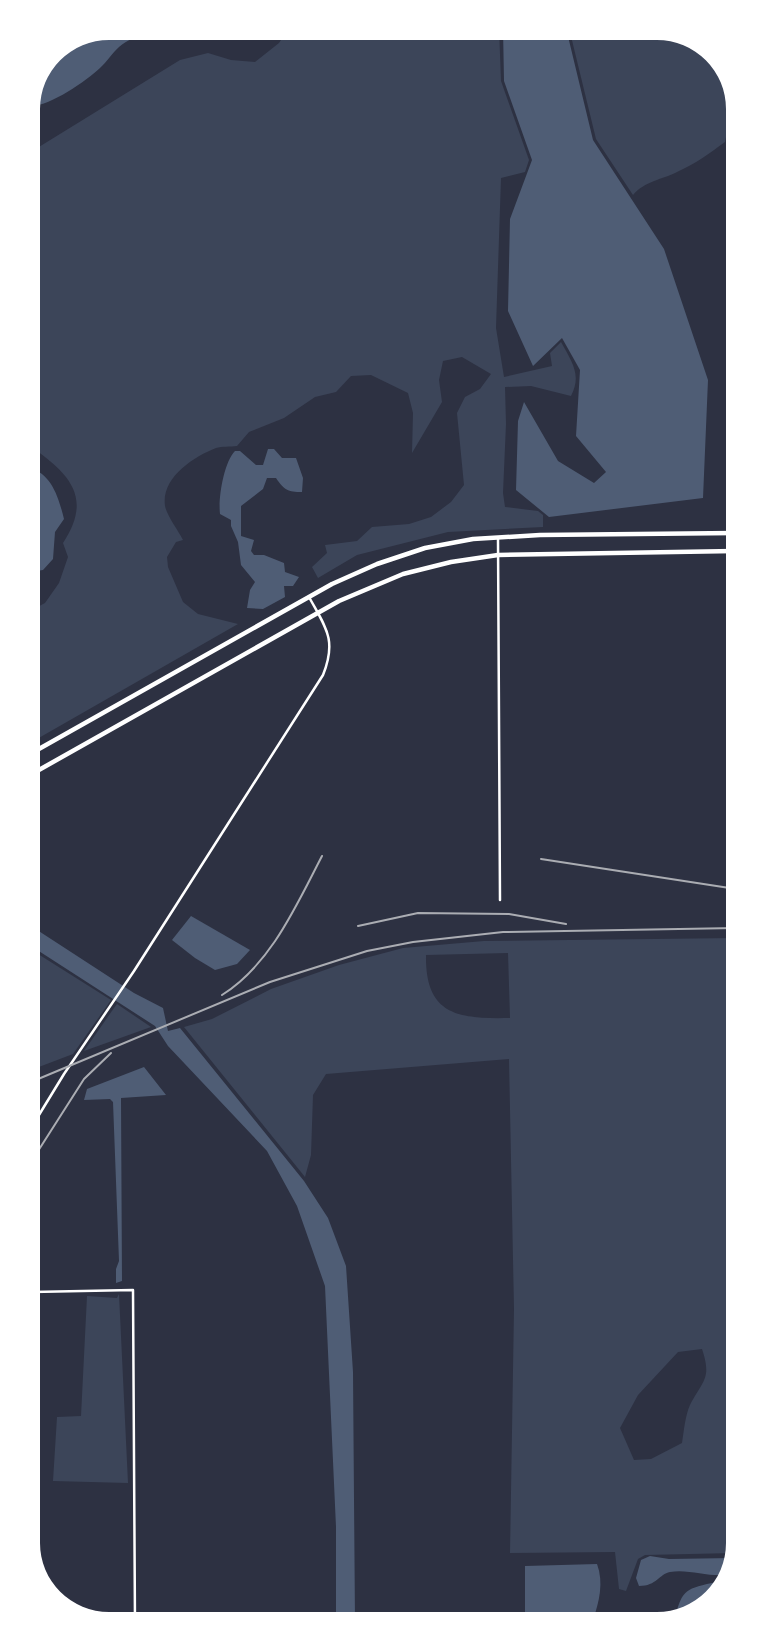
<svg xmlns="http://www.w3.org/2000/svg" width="766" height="1652" font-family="Mulish,sans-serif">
<rect width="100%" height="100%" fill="#2d3142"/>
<g fill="#3c4559" fill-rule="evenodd">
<path d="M289,28H499L501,81L529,160L525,172L501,178L496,328L504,377L552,366L550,353L561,342C572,362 582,375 571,396L531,386L505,387L506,424L503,493L505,507L538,511L543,515V527L448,532L357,555L318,578L312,567L327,553L325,545L357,541L372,527L409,524L431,517L451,502L464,485L457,413L465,397L480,389L491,374L462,357L443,361L439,380L442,402L412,453L413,413L408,393L371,375L351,376L336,392L315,397L284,418L249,432L237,446C230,447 222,446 216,448C193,457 161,478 165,506C167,516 178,530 183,540L176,542L167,557L168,567L183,602L198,614L238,624L30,743V611L45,603L59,583L68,557L63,543C94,496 68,473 29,445V258L40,223L33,192L34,150L180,60L208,53L231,60L255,62L279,43Z"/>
<path d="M569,28H663L707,45L734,82V114L729,122L725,142C710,153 695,164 677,172C661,180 645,181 633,195L596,139Z"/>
<path d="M736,938L738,1544L735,1553L645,1555L638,1559L626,1591L619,1589L615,1552L510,1553L514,1309L509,1059L326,1074L313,1095L311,1155L305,1177L184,1027L212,1019L271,989L339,965L403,948L484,941ZM508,953L510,1018C459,1019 425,1016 426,955ZM702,1349C712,1379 703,1380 690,1405C685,1416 684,1431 682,1443L651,1459L634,1460L620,1428L638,1395L678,1352Z"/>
<polygon points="38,954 111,1000 73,1054 31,1070 31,982"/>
<polygon points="117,1004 151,1027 84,1051 114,1008"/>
<polygon points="119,1294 128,1483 53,1481 57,1417 81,1416 87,1296 117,1298"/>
</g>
<g fill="#4f5d75">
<path d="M109,28H146C138,37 127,40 119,47C112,53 107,62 100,68C86,81 48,108 28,106L52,51Z"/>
<polygon points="503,28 566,28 593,140 664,249 708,380 703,498 549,517 516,490 518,421 524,402 558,461 594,483 606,472 576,436 580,370 562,338 533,366 508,311 510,219 532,160 504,81"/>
<path d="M268,449H274L282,458H296L303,478L302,492C288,492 284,490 276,478H267L263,489L241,506V536L254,540L251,551L254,555H264L284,563L285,572L299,577L293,586H284L285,597L263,609L247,608L250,590L255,582L241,565L238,542L231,526V520L220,514C218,498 224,462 235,451H240L256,465H263Z"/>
<path d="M29,468C52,473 59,499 64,519L55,532L53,559L43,570L30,572Z"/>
<polygon points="191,916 250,950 237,964 215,970 195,958 172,940"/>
<polygon points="31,926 134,993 163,1008 168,1031 180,1028 304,1181 328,1218 346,1266 353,1372 355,1622 336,1622 336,1527 325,1286 297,1206 267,1151 168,1046 155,1026 31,946"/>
<polygon points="144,1067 166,1095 121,1098 122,1281 116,1283 116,1269 119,1261 113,1102 110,1099 84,1100 87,1089"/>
<path d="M650,1556L669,1559L733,1558L727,1575C707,1577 689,1569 670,1572C659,1574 657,1586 639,1586L636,1578L641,1560Z"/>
<path d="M597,1564C604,1583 599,1602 593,1620L525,1621V1566Z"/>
<path d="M712,1583H725C719,1599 691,1620 674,1620C682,1592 683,1589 712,1583Z"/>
</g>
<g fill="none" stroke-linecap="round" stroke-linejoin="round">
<g stroke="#fff" stroke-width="2.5">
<polyline points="498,539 500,900"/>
<path d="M31,1128L64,1074L134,971L323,675C337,640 326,628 309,597"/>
<polyline points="32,1292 133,1290 135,1624"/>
</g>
<g stroke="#fff" stroke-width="4.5">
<polyline points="30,754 332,584 377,564 425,548 473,539 540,535 735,533"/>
<polyline points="30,775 339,601 403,574 451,562 498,555 735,551"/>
</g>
<g stroke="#abadb3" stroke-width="2">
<polyline points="541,859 736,889"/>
<polyline points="358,926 418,913 509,914 566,924"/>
<path d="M222,995C271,964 296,906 322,856"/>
<polyline points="31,1082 270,982 367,951 413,942 503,932 736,928"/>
<polyline points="31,1162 84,1079 111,1053"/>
</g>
</g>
<path d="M0 0H766V1652H0ZM109 40H657A69 69 0 0 1 726 109V1543A69 69 0 0 1 657 1612H109A69 69 0 0 1 40 1543V109A69 69 0 0 1 109 40Z" fill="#fff" fill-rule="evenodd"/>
</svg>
